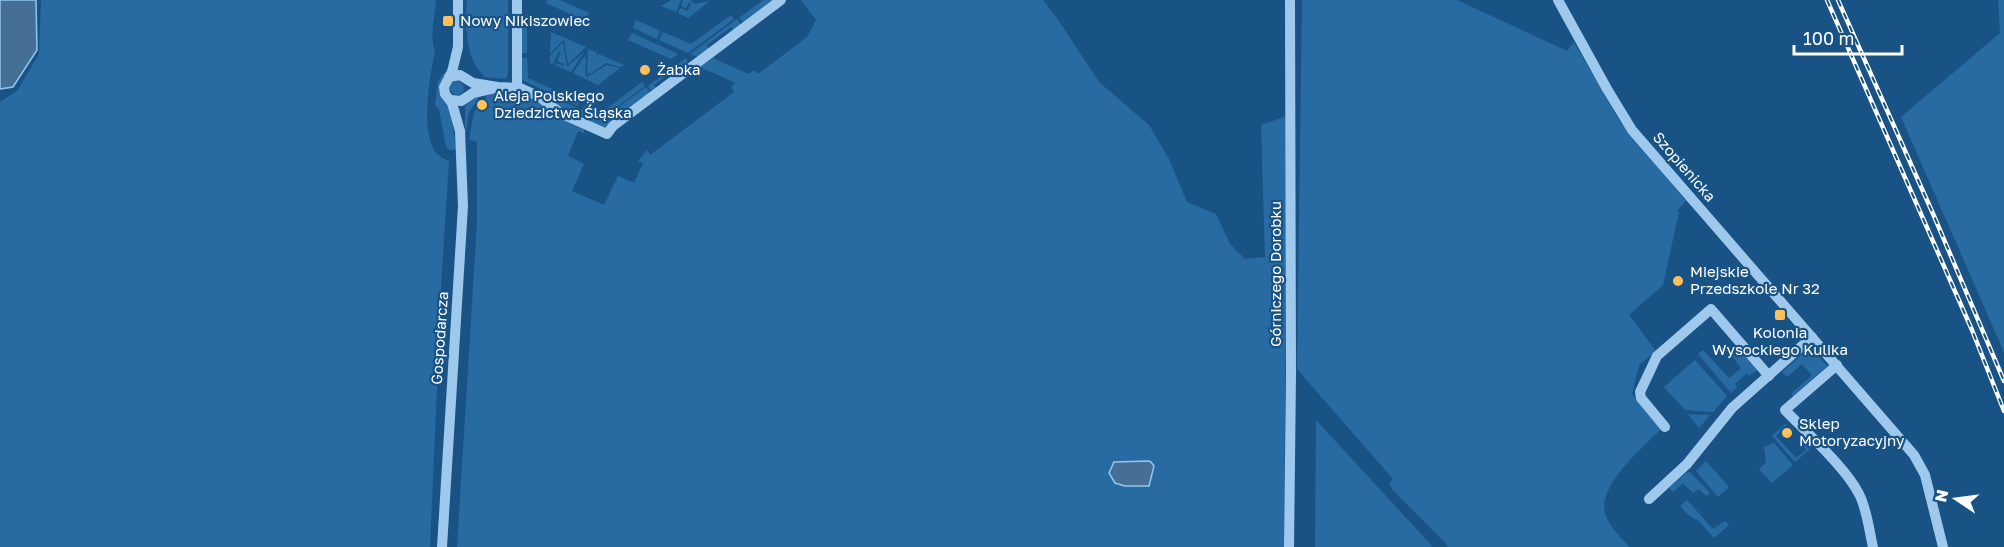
<svg xmlns="http://www.w3.org/2000/svg" width="2004" height="547" font-family="'Golos Text',sans-serif">
<rect width="100%" height="100%" fill="#195385"/>
<g fill="#286ba3">
<path d="M41,0H436C435,17 429,34 435,51C430,77 419,133 437,154C440,157 445,159 449,161L442,270L430,547H0V102L17,91L39,54Z"/>
<path d="M467,0H508V73L506,79L485,77C465,60 465,25 467,0Z"/>
<polygon points="547,0 560,0 589,13 585,21 546,3"/>
<polygon points="671,0 681,0 676,12 661,6"/>
<polygon points="683,0 691,0 694,4 710,1 688,18 678,13 680,8 688,11 691,4 690,1 686,8 681,6"/>
<polygon points="763,0 777,0 744,24 739,18"/>
<polygon points="801,0 1043,0 1061,24 1099,82 1149,125 1168,157 1187,202 1216,214 1230,244 1245,259 1265,257 1261,125 1287,116 1284,547 457,547 477,223 477,142 469,140 474,112 486,98 487,94 520,91 584,128 584,133 578,131 568,156 584,164 572,191 604,205 618,176 634,183 643,163 638,161 647,150 650,155 734,92 731,87 736,83 700,67 713,58 748,74 754,70 758,74 807,37 816,20"/>
<path d="M1302,0H1457L1567,51L1574,42L1619,120L1686,201L1677,211L1679,212L1663,285L1629,315L1656,351L1639,365L1632,394L1661,429C1643,448 1598,484 1605,513C1608,525 1621,538 1630,547H1449L1393,490L1389,484L1393,479L1297,369Z"/>
<polygon points="1998,0 2004,0 2004,352 1901,117 2000,33"/>
<polygon points="527,14 532,16 527,27 527,53 522,53 522,26"/>
<polygon points="731,15 734,19 688,53 659,40 663,32 691,44"/>
<polygon points="737,19 742,26 735,31 731,27 707,45 710,50 699,57 690,54"/>
<polygon points="636,20 660,31 657,39 633,28"/>
<polygon points="551,32 586,47 568,64 564,39 550,54"/>
<polygon points="632,33 678,54 671,59 628,40"/>
<polygon points="563,42 567,67 584,52 571,72 555,65 556,63 564,66 564,64 557,61 561,51 559,51 553,64 550,63 550,56"/>
<polygon points="588,49 597,53 597,57 599,54 624,65 621,67 606,63 590,74 589,72 587,75"/>
<polygon points="584,57 586,57 585,75 587,77 607,65 620,68 598,85 573,73"/>
<polygon points="522,58 527,58 528,78 579,101 577,106 522,80"/>
<polygon points="686,58 688,65 682,71 679,67 654,85 657,90 653,93 648,86"/>
<polygon points="448,68 450,104 456,147 454,150 449,150 446,146 439,110 435,105 438,81"/>
<circle cx="457" cy="88" r="7"/>
<polygon points="642,82 645,86 603,117 583,109 585,104 602,112"/>
<polygon points="522,83 602,119 646,87 651,94 605,128 582,120 522,86"/>
<polygon points="479,94 478,100 469,112 465,138 465,106 467,102"/>
<polygon points="1742,348 1760,368 1749,376 1747,373 1735,384 1737,387 1731,393 1698,354 1703,350 1729,378 1741,368 1732,356"/>
<polygon points="1812,349 1827,366 1793,396 1791,394 1812,375 1802,364 1787,377 1782,372 1806,351"/>
<polygon points="1695,360 1727,396 1713,412 1685,410 1664,387"/>
<polygon points="1688,414 1710,415 1699,428"/>
<polygon points="1316,420 1433,547 1315,547"/>
<polygon points="1785,424 1787,425 1776,436 1796,458 1806,450 1804,447 1806,445 1810,449 1795,462 1772,436"/>
<polygon points="1774,443 1793,465 1772,483 1759,469 1766,463 1764,447"/>
<polygon points="1706,461 1729,487 1718,497 1696,471"/>
<polygon points="1690,472 1710,493 1706,496 1699,489 1693,493 1683,483 1673,492 1669,488 1686,473"/>
<polygon points="1687,500 1713,529 1725,521 1729,525 1714,538 1697,519 1696,520 1686,513 1680,506"/>
</g>
<g fill="#456f94" stroke="#92c6ef" stroke-width="1.5">
<polygon points="0,0 36,0 37,50 13,87 0,89"/>
<polygon points="1148,461 1151,462 1154,466 1149,486 1125,486 1115,483 1109,473 1114,462"/>
</g>
<g fill="none" stroke-linecap="round" stroke-linejoin="round">
<g stroke="#9fc9ec" stroke-width="10">
<polyline points="517,0 517,87"/>
<polyline points="1558,0 1607,89 1632,130 1914,455 1925,475 1943,547"/>
<polyline points="449,77 460,75 473,83 498,87 520,88 540,97 560,113 607,134 613,126 781,0"/>
<polyline points="451,100 461,101 473,93 495,88"/>
<path d="M1837,365L1785,410C1806,432 1846,468 1859,494C1867,509 1869,530 1873,547"/>
<polyline points="1665,427 1641,398 1640,392 1657,356 1711,309 1769,376"/>
<polyline points="1649,499 1687,464 1732,408 1812,337"/>
<polyline points="442,547 463,206 460,131 452,103 445,94 444,87 452,72 458,47 458,0"/>
<polyline points="1289,547 1291,374 1290,0"/>
</g>
<g stroke="#fff" stroke-width="4.5">
<g id="rail">
<polyline points="1827,0 1972,330 2004,411"/>
<polyline points="1838,0 1934,216 2004,381"/>
</g>
</g>
<use href="#rail" stroke="#195385" stroke-width="2" stroke-dasharray="7" stroke-linecap="butt"/>
</g>
<g fill="#ffc05a" stroke="#195385" stroke-width="2">
<rect x="442" y="15" width="12" height="12" rx="3"/>
<circle cx="645" cy="70" r="6"/>
<circle cx="482" cy="105" r="6"/>
<circle cx="1678" cy="281" r="6"/>
<rect x="1774" y="309" width="12" height="12" rx="3"/>
<circle cx="1787" cy="433" r="6"/>
</g>
<g text-anchor="middle" stroke-width="4.5" stroke-linejoin="round" paint-order="stroke">
<g font-size="15" fill="#fff" stroke="#195385" text-anchor="start">
<text x="460" y="26">Nowy Nikiszowiec</text>
<text x="657" y="75">Żabka</text>
<text x="494" y="101">Aleja Polskiego<tspan x="494" dy="17">Dziedzictwa Śląska</tspan></text>
<text x="1690" y="277">Miejskie<tspan x="1690" dy="17">Przedszkole Nr 32</tspan></text>
<text x="1780" y="338" text-anchor="middle">Kolonia<tspan x="1780" dy="17">Wysockiego Kulika</tspan></text>
<text x="1799" y="429">Sklep<tspan x="1799" dy="17">Motoryzacyjny</tspan></text>
</g>
<g font-size="15" fill="#fff" stroke="#195385">
<text transform="translate(1684 167) rotate(49)" y="5">Szopienicka</text>
<text transform="translate(1276 274) rotate(-90)" y="5">Górniczego Dorobku</text>
<text transform="translate(440 338) rotate(-86)" y="5">Gospodarcza</text>
</g>
</g>
<g transform="translate(1956 499) rotate(283)" stroke="#195385" stroke-width="4.5" paint-order="stroke">
<path d="M0-4.5L10 22L0 15L-10 22Z" fill="#ffffff"/>
<text y="-9" font-size="16" font-weight="bold" text-anchor="middle" fill="#ffffff">N</text>
</g>
<path d="M1794 45v9h108v-9" fill="none" stroke="#ffffff" stroke-width="3"/>
<text x="1803" y="45" font-size="18" fill="#ffffff" stroke="#195385" stroke-width="4.5" paint-order="stroke">100 m</text>
</svg>
